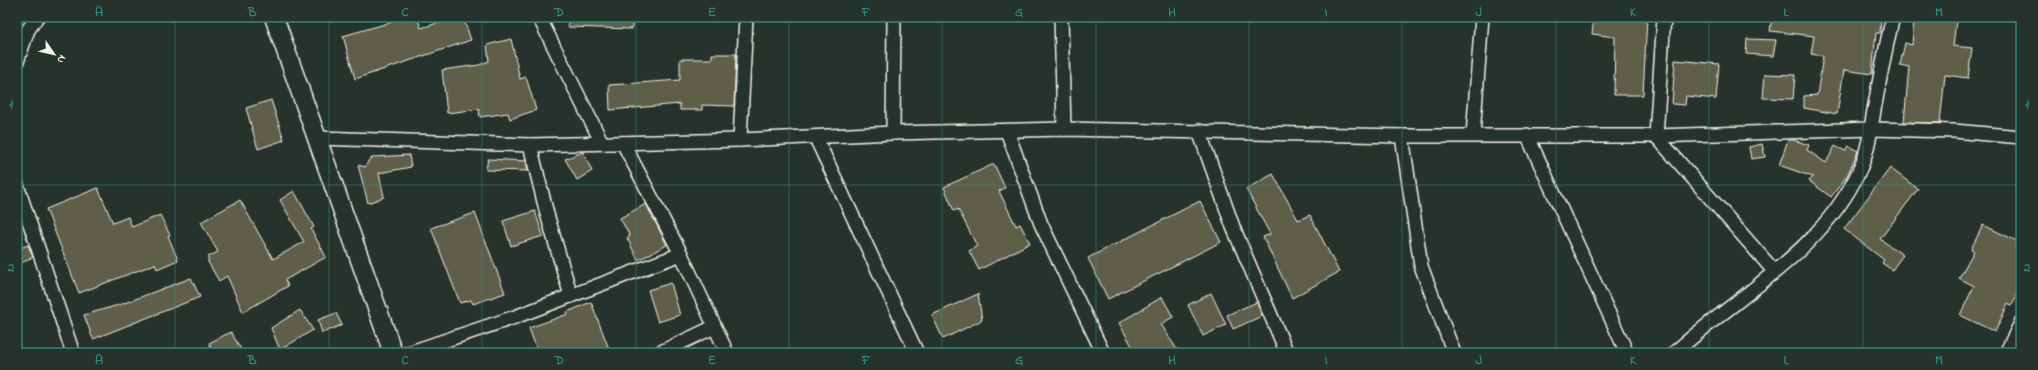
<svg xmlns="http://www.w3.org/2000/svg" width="2038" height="370" font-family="'Indie Flower',sans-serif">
<rect width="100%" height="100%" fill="#26332d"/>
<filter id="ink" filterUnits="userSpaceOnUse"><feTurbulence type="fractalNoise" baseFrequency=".025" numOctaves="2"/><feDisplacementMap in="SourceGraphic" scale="8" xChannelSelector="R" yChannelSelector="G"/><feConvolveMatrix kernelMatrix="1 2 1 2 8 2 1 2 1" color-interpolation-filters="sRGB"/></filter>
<g filter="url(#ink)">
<g fill="#5f5e4a" stroke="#f4f1e8">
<polygon points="390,17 417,17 421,28 457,17 463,17 471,40 355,79 343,36 392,22"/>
<polygon points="568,17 632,17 632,29 568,27"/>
<polygon points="1594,17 1647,17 1643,95 1614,95 1615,37 1592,34"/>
<polygon points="1772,17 1881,17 1880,33 1876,33 1872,74 1844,70 1837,114 1804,108 1804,96 1817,95 1823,56 1811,54 1814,36 1770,31"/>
<polygon points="1914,18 1956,21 1953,46 1972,48 1968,78 1945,75 1940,123 1904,122 1909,67 1900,65 1905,43 1912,45"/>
<polygon points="511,39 520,79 526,77 536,110 510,119 508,113 480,117 479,109 447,113 442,70 479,65 489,61 487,45"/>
<polygon points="1747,39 1776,40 1773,56 1746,54"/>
<polygon points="712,54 736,54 734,106 702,105 702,110 680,110 680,104 610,110 609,85 680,80 680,59 712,59"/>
<polygon points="1675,60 1719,64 1716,99 1686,96 1685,105 1672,104"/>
<polygon points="1765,74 1795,75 1793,99 1763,98"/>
<polygon points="271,100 284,140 258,149 246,108"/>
<polygon points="1788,140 1794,140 1809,145 1807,150 1826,163 1835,146 1845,151 1848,146 1858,151 1847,176 1831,197 1809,181 1813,177 1779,165"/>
<polygon points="1762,144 1765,157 1751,159 1749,147"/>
<polygon points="583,152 592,171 577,180 565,159"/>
<polygon points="409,155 411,167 379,173 384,197 368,203 358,165 365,167 369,160 374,157"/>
<polygon points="488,159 526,161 528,171 486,170"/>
<polygon points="994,164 1005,188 999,191 1016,226 1020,224 1030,243 979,270 969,251 977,246 958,209 954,211 944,187"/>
<polygon points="1890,168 1918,189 1880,239 1903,255 1892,270 1882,263 1884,260 1844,229"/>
<polygon points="1273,174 1298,220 1310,215 1339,272 1292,298 1263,237 1270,234 1246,189"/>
<polygon points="98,188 113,223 128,217 132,227 160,215 170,235 168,236 178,260 157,269 155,264 79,293 46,209"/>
<polygon points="294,191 314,227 311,229 326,257 285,280 288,286 243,312 227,276 219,281 208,262 208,257 218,252 201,222 240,200 273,259 304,242 280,200"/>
<polygon points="1200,201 1221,242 1108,299 1088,258"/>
<polygon points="646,204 667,245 638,260 627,238 630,236 620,218"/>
<polygon points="535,211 543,236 511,246 503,221"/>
<polygon points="475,213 505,293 473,304 471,300 460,303 431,228"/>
<polygon points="1983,225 2021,243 2021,288 2011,306 2008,304 1995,332 1960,315 1974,286 1959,278 1974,251 1971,249"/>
<polygon points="28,245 33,257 17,265 17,249"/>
<polygon points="191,278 200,297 93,339 84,315 122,304"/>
<polygon points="671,283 680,315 658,322 648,290"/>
<polygon points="1211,293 1226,325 1203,336 1188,305"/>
<polygon points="978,294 982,320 943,339 932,315"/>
<polygon points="1162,297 1173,317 1161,324 1179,353 1136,353 1119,323"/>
<polygon points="591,302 609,349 599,353 538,353 529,328 568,314 567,312"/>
<polygon points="1257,302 1262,316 1233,329 1227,315"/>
<polygon points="300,310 313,330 280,350 271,328"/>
<polygon points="336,313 342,325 322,333 318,320"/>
<polygon points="231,332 243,353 213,353 209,343"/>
</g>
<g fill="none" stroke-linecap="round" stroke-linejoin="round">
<g stroke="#f4f1e8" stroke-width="16">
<g id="street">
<polyline points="539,17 602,143"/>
<polyline points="1061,17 1064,129"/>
<polyline points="1664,17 1656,136 1774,271"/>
<polyline points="17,62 28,30 37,17"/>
<polyline points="1007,131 1041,224 1103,353"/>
<polyline points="1199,131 1233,227 1287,353"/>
<polyline points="893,133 894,17"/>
<polyline points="1473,135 1482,17"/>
<polyline points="1527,135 1627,353"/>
<polyline points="1402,136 1421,266 1454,353"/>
<polyline points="317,138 530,145 740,140 893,133 1064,129 1402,136 1656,136 1871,129 1954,131 2021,137"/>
<polyline points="816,138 917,353"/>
<polyline points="740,140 746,17"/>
<polyline points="623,143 681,254 727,353"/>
<polyline points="530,145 547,214 571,296"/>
<polyline points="17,185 73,353"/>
<polyline points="408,353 515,317 681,254"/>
<polyline points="659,353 714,327"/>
<path d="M1674,353C1738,295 1823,251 1860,169C1868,151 1871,129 1874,110C1880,79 1885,48 1893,17"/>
<polyline points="2006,353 2021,323"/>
</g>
</g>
<g stroke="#f4f1e8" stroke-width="21">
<polyline id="secondary" points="274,17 393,353"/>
</g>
<use href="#street" stroke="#26332d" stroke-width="13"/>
<use href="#secondary" stroke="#26332d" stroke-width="18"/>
</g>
</g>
<path fill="none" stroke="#318880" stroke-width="1" stroke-opacity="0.55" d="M175,17V353M329,17V353M482,17V353M636,17V353M789,17V353M942,17V353M1096,17V353M1249,17V353M1402,17V353M1556,17V353M1709,17V353M1863,17V353M17,185H2021"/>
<rect width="2038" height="370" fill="none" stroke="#26332d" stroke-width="44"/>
<g transform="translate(54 54) rotate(124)" stroke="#26332d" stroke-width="3" paint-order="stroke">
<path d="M0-3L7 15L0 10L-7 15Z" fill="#f4f1e8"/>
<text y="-6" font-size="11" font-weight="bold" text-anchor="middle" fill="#f4f1e8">N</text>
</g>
<rect x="22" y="22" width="1994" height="326" fill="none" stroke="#318880" stroke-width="1.5"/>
<g font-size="13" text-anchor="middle" font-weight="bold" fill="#318880">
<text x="99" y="16">A</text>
<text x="252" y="16">B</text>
<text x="405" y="16">C</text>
<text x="559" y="16">D</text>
<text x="712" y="16">E</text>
<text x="866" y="16">F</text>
<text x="1019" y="16">G</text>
<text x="1172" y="16">H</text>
<text x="1326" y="16">I</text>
<text x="1479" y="16">J</text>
<text x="1633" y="16">K</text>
<text x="1786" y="16">L</text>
<text x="1939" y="16">M</text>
<text x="11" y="108">1</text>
<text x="2027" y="108">1</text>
<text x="11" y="271">2</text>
<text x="2027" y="271">2</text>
<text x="99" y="364">A</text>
<text x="252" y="364">B</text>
<text x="405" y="364">C</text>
<text x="559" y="364">D</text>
<text x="712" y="364">E</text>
<text x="866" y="364">F</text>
<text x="1019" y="364">G</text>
<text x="1172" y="364">H</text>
<text x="1326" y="364">I</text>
<text x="1479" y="364">J</text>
<text x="1633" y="364">K</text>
<text x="1786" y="364">L</text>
<text x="1939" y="364">M</text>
</g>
</svg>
